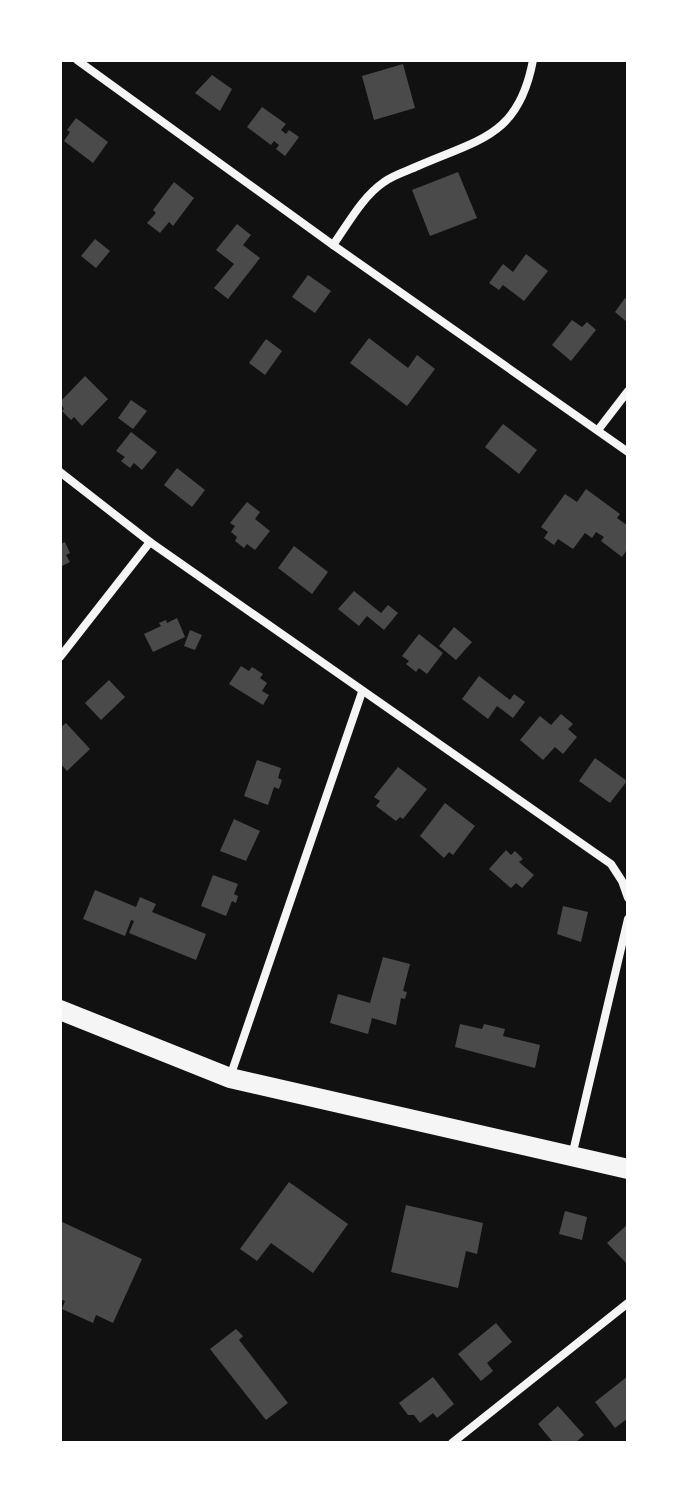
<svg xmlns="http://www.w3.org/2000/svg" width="688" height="1503" font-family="'DejaVu Sans',sans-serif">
<rect width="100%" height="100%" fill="#111"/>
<g fill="#4a4a4a">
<polygon points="403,64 415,108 374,120 362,76"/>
<polygon points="212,75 232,89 220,111 195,93"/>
<polygon points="262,107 286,124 281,130 286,134 289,130 299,137 285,156 276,149 279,145 274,141 271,145 247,127"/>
<polygon points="76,118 108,142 93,163 64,141 70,132 67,130"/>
<polygon points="458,172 477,218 430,236 412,190"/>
<polygon points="174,182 194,198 173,226 169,222 160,233 147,223 156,213 153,210"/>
<polygon points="237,224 251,235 243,245 260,258 228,299 214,288 234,264 216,250"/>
<polygon points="95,239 110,251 96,268 81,256"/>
<polygon points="526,254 548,271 524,301 503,285 499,290 489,283 503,264 513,272"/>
<polygon points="308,275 331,291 315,313 292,297"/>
<polygon points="625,298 628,300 628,323 615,312"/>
<polygon points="572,320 582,327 587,322 596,330 571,361 552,345"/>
<polygon points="369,338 408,368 417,355 435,369 407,406 350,363"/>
<polygon points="266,339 282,351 265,375 249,363"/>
<polygon points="85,376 108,399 82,426 74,417 71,420 62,411 64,409 60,402"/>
<polygon points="131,400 147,411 133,429 118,418"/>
<polygon points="503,424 537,450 519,474 485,447"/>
<polygon points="131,432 157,452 142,470 134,463 130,468 121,461 125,457 116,451"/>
<polygon points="177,468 205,490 192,507 164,485"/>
<polygon points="586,489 620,514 617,518 628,526 628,548 622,557 601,541 604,537 596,532 592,538 585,533 573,549 558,539 554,545 544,538 548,532 541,527 565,494 577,502"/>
<polygon points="247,502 260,512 255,519 270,531 255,550 247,544 244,548 235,541 237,537 231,532 235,526 230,523"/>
<polygon points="65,542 70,553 66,555 70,562 60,567 60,544"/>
<polygon points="294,546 328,572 312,594 278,568"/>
<polygon points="354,591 381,613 388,605 398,613 384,630 367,616 359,626 338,609"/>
<polygon points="177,618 185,637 153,652 144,634 161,626 159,623 166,620 167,623"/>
<polygon points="454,627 472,642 456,660 439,646"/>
<polygon points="190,630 202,635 195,650 184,646"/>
<polygon points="419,634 443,653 427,674 419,668 416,672 406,664 409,661 402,656"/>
<polygon points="241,666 249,671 252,667 263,674 260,678 267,683 262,691 269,695 263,705 229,684"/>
<polygon points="479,676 510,700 514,694 525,702 513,718 497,706 488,719 462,699"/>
<polygon points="109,680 125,697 101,720 85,703"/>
<polygon points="561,714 573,724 568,729 577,737 563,754 555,747 543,760 520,740 540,716 551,725"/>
<polygon points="66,723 90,749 67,771 60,763 60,728"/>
<polygon points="595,758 627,781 610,803 579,781"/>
<polygon points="257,760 281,768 278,778 282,780 279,789 274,787 268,805 244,796"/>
<polygon points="398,767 427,789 403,819 400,817 396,821 376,806 380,801 374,797"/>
<polygon points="445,803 475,826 453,855 449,852 444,858 420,836"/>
<polygon points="234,819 260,831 246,861 220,851"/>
<polygon points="506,850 511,855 515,851 523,859 519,862 534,875 522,888 516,883 511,888 489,869"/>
<polygon points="213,875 238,884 234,894 238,896 236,903 232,901 226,916 201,906"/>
<polygon points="95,890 136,907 140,897 156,904 152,912 206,934 196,960 129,933 134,921 131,920 125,936 83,919"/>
<polygon points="563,906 588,912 581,942 557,934"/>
<polygon points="383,957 410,964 403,991 407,992 405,999 401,998 396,1025 372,1018 368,1034 330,1023 338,994 370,1003"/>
<polygon points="460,1024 482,1029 484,1024 505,1029 503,1036 540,1045 535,1068 455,1047"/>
<polygon points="289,1182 348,1224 313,1273 271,1243 257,1261 240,1249"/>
<polygon points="406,1205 483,1223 477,1254 466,1251 458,1288 391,1272"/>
<polygon points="565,1211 587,1217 582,1240 559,1234"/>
<polygon points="60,1221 142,1259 113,1323 96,1315 93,1323 62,1309 65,1301 60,1299"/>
<polygon points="628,1224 628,1265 607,1243"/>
<polygon points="496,1323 512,1342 487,1363 493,1371 481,1381 458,1354"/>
<polygon points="236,1329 243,1336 239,1340 288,1403 266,1420 210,1349"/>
<polygon points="628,1376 628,1418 615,1428 595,1402"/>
<polygon points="433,1377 454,1404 437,1418 433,1413 420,1423 414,1415 408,1415 399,1403"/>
<polygon points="558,1406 584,1435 575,1443 549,1443 552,1441 538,1424"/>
</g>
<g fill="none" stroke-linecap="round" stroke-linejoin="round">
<g stroke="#f5f5f5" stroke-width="8">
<polyline points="77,60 333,245 628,452"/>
<path d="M333,245C348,224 362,197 384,182C393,175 407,171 418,166C480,139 519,136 533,60"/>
<polyline points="598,430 628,391"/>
<polyline points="60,472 150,542 611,864 622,881 628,898"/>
<polyline points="60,657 150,542"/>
<polyline points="230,1077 362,692"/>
<polyline points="572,1156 628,919"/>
<polyline points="452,1443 628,1303"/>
</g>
<polyline stroke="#f5f5f5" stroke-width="20" points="60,1010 230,1078 628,1169"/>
</g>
<rect width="688" height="1503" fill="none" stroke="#ffffff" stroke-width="124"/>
</svg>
